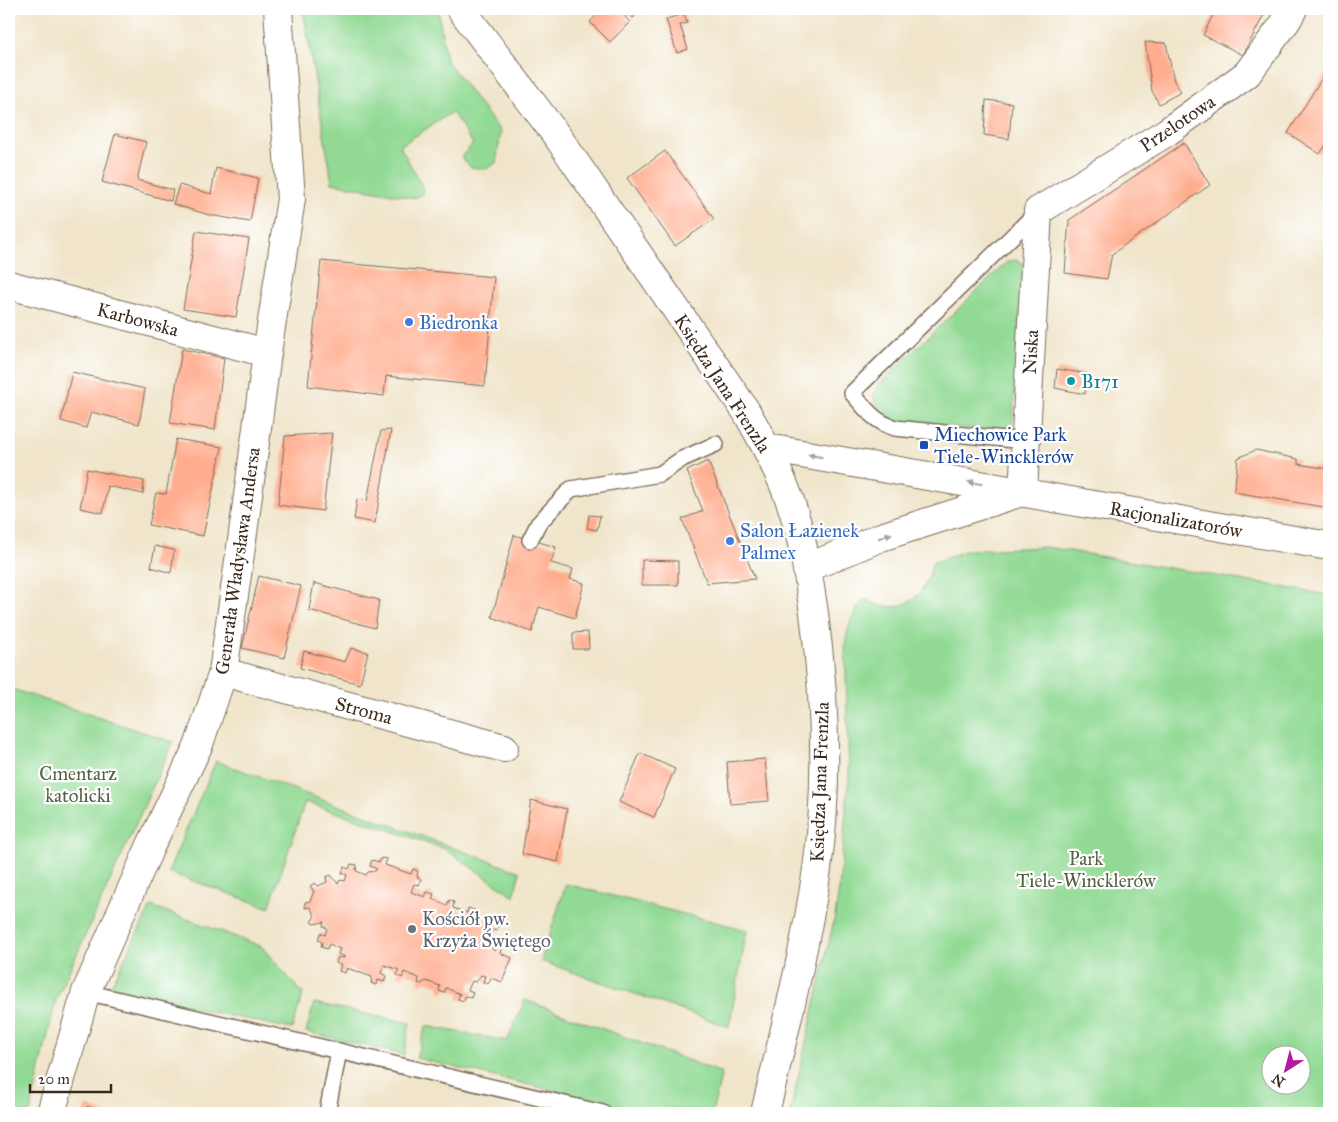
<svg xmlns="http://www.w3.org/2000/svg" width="1338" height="1122" font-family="'IM FELL Great Primer',serif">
<rect width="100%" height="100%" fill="#fff"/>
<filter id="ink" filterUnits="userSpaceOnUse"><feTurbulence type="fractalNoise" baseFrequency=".02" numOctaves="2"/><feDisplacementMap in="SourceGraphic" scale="10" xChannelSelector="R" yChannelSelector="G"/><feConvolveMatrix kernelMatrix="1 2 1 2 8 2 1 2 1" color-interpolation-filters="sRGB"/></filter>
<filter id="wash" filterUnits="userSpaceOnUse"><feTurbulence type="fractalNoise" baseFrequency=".0096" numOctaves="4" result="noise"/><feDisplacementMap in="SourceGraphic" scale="20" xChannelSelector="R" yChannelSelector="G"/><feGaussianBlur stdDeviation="1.12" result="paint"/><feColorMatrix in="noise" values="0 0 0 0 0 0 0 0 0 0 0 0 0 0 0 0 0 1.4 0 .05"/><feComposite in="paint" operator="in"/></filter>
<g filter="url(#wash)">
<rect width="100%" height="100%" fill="#f0e5ca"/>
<g fill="#92da94" stroke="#668259" fill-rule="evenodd">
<polygon points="303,9 438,9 446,60 501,132 496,163 486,169 470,167 461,157 473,144 452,112 400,146 423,188 422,195 414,198 332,183"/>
<path d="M1016,260L1023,263L1012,430L1006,432L894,421C881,413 868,402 877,386L1007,262Z"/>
<path d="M1046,547L1329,595V1113H790L835,916L839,889L849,776L845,644C848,626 853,612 865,599C898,619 926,599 932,563L968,550ZM1300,1054V1084H1270V1054Z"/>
<polygon points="9,688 173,742 56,1000 30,1113 9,1112"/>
<polygon points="216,761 520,872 514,896 443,848 305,802 269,908 168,872"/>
<polygon points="566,884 747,930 729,1027 541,961"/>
<polygon points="151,906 261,946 303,994 292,1029 109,990"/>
<polygon points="525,1000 722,1073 712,1113 647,1113 416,1058 426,1026 507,1041"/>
<polygon points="314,1003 410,1023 404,1055 306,1032"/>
</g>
<g id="blocks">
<g fill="#ffad8e">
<polygon points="602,9 605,12 608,9 642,9 633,18 629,13 625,17 630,22 610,42 590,22"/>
<polygon points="1216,9 1267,9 1243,55 1203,35"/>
<polygon points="684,14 687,23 680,25 688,49 677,53 666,19"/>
<polygon points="1145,42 1166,43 1174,81 1181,92 1159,104 1152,91"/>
<polygon points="1325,73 1329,76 1329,140 1320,154 1288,133"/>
<polygon points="986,100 1012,103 1009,139 984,135"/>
<polygon points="115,134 146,142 137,180 173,190 171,201 102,182"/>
<polygon points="1184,143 1210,185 1112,254 1107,279 1065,273 1069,220"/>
<polygon points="665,151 714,219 675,246 627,178"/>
<polygon points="216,168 258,178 250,222 209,215 173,204 179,185 211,194"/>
<polygon points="196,231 249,239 236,317 183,309"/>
<polygon points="321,261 494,277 485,386 386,376 384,396 308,386"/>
<polygon points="9,306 14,307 9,325"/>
<polygon points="182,349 224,358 215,430 170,423"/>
<polygon points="1057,369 1088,374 1085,394 1055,388"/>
<polygon points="72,372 145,389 139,424 91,412 86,428 61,421"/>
<polygon points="391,430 375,523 354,519 357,499 367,501 381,431"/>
<polygon points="332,433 323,511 278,505 285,436"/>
<polygon points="176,439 222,447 203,536 149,525 156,493 166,494"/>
<polygon points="1256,450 1298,459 1298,464 1329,469 1329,508 1234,492 1238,458"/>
<polygon points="708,461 755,579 707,583 682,519 703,511 687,471"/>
<polygon points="87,469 144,481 143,494 108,486 103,513 80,508"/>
<polygon points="589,515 600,516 597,530 587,528"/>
<polygon points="514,535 556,547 551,563 573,569 570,579 584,583 575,618 539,607 532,632 492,617"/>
<polygon points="155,546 174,550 171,573 151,567"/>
<polygon points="642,560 678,561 678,585 642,585"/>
<polygon points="259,576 301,586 284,658 242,648"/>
<polygon points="314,583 379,600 375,628 309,610"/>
<polygon points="588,632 589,649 573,649 573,633"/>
<polygon points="351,648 368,652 360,684 300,668 304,651 345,662"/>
<polygon points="640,753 675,769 654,817 619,802"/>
<polygon points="765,759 769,801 730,804 727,762"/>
<polygon points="531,800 567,809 558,862 522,854"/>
<polygon points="381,858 387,859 385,865 411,874 413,869 418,871 417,877 421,879 419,885 414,884 411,892 425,897 427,892 434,894 432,899 447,905 449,900 454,902 453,908 467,913 468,908 474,910 472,916 487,921 490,916 495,918 494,923 498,926 497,931 492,930 488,939 493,941 492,949 495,951 497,945 502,947 500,953 512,958 502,982 491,978 488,984 483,982 485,976 481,975 476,982 472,981 468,990 473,992 471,998 465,996 464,1001 458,999 460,994 446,988 444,993 439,991 440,986 426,981 421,984 418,983 419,978 404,972 402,978 397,975 399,970 384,965 381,973 386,976 384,982 378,980 376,985 371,983 372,977 347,968 345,973 339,971 341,965 336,963 338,957 344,958 344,956 338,954 340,949 329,944 327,949 321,947 322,942 318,940 320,933 325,935 327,928 323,926 324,922 314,924 311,922 315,916 310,907 305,908 305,902 310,901 314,891 310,886 315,883 318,886 327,882 326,877 331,875 338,884 340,880 345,881 347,875 342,873 344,867 349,869 351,864 357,865 356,871 366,875 368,872 375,871 377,869 370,866 372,860 379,862"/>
<polygon points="87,1106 107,1113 84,1113"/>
<polygon points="452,1110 465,1112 465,1113 451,1113"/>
</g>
</g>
</g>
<g filter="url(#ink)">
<use href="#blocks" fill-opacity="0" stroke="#7a6b5a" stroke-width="1"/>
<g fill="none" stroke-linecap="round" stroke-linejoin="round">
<g stroke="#7a6b5a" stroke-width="18">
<g id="lane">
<path d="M1025,441L895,428C873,421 867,410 852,393L1037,212"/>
<polyline points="530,540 538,524 571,489 660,474 682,459 716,444"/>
<polyline points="86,992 603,1113"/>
<polyline points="327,1113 339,1051"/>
</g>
</g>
<g stroke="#7a6b5a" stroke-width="30">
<g id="street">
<polyline points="9,285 267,353"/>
<polyline points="1023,492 1038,211 1167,132 1247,74 1287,20 1293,9"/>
<polyline points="223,672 504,748"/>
<polyline points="51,1113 86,992 151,845 199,744 223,672 243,533 267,353 291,199 278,9"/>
</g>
</g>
<g stroke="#7a6b5a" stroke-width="30">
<g id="secondary">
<polyline points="767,448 1329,546"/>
<polyline points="807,568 881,537 1019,493"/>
</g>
</g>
<g stroke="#7a6b5a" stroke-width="30">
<path id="primary" d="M461,9L557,136L746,411C764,443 783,477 794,513C804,546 809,580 814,613C825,697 829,785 817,869C805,952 784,1032 765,1113"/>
</g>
<use href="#lane" stroke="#fff" stroke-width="15"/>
<use href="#street" stroke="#fff" stroke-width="28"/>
<use href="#secondary" stroke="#fff" stroke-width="28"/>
<use href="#primary" stroke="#fff" stroke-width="28"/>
</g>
<defs><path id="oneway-solid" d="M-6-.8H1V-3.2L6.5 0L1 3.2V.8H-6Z" transform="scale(1.25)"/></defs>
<g fill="#a79f9a">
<use href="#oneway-solid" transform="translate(815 456) rotate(-170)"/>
<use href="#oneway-solid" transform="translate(975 483) rotate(-170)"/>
<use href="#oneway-solid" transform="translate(885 536) rotate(-19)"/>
</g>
</g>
<g fill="#3f7fe0" stroke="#fff" stroke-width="2">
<circle cx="409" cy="322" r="5"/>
<circle cx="730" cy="541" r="5"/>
</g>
<circle fill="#0f9aa8" stroke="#fff" stroke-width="2" cx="1071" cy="381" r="5"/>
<rect fill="#1a4fb4" stroke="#fff" stroke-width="2" x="919" y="440" width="10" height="10" rx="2.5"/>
<circle fill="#6b7280" stroke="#fff" stroke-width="2" cx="412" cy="929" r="5"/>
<g text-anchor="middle" stroke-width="4.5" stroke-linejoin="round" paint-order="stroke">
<g font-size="19" fill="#3b2a1e" stroke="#fff">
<text transform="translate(1177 123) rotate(-34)" y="7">Przelotowa</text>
<text transform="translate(138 319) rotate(15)" y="7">Karbowska</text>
<text transform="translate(1030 352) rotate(-87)" y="7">Niska</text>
<text transform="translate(723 383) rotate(57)" y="7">Księdza Jana Frenzla</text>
<text transform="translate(1176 519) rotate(10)" y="7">Racjonalizatorów</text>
<text transform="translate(237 561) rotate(-82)" y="7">Generała Władysława Andersa</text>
<text transform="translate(364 710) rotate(15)" y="7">Stroma</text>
<text transform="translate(819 782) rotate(-88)" y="7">Księdza Jana Frenzla</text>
</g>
<g font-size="19" fill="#366cbe" stroke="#fff" text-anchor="start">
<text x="419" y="329">Biedronka</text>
<text x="740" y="537">Salon Łazienek<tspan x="740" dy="22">Palmex</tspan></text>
</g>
<g font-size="19" fill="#0d838f" stroke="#fff" text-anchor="start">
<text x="1081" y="388">B171</text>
</g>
<g font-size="19" fill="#164399" stroke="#fff" text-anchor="start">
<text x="934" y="441">Miechowice Park<tspan x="934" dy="22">Tiele-Wincklerów</tspan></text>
</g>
<g font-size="19" fill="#555f41" stroke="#fff">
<text x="78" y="780">Cmentarz<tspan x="78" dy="22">katolicki</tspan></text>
<text x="1086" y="865">Park<tspan x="1086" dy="22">Tiele-Wincklerów</tspan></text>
</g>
<g font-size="19" fill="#5b616d" stroke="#fff" text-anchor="start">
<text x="422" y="925">Kościół pw.<tspan x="422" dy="22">Krzyża Świętego</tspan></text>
</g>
</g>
<rect width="1338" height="1122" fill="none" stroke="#fff" stroke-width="30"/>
<g transform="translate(1286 1070) rotate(216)"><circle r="24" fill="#ffffff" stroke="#b1aaa5"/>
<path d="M0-4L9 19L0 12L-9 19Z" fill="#b5179e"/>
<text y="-8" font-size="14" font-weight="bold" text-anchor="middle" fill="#3b2a1e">N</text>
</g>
<path d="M30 1084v8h81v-8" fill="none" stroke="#3b2a1e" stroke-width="2.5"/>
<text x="38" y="1084" font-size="15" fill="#3b2a1e" stroke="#ffffff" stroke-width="4" paint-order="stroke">20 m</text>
</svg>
